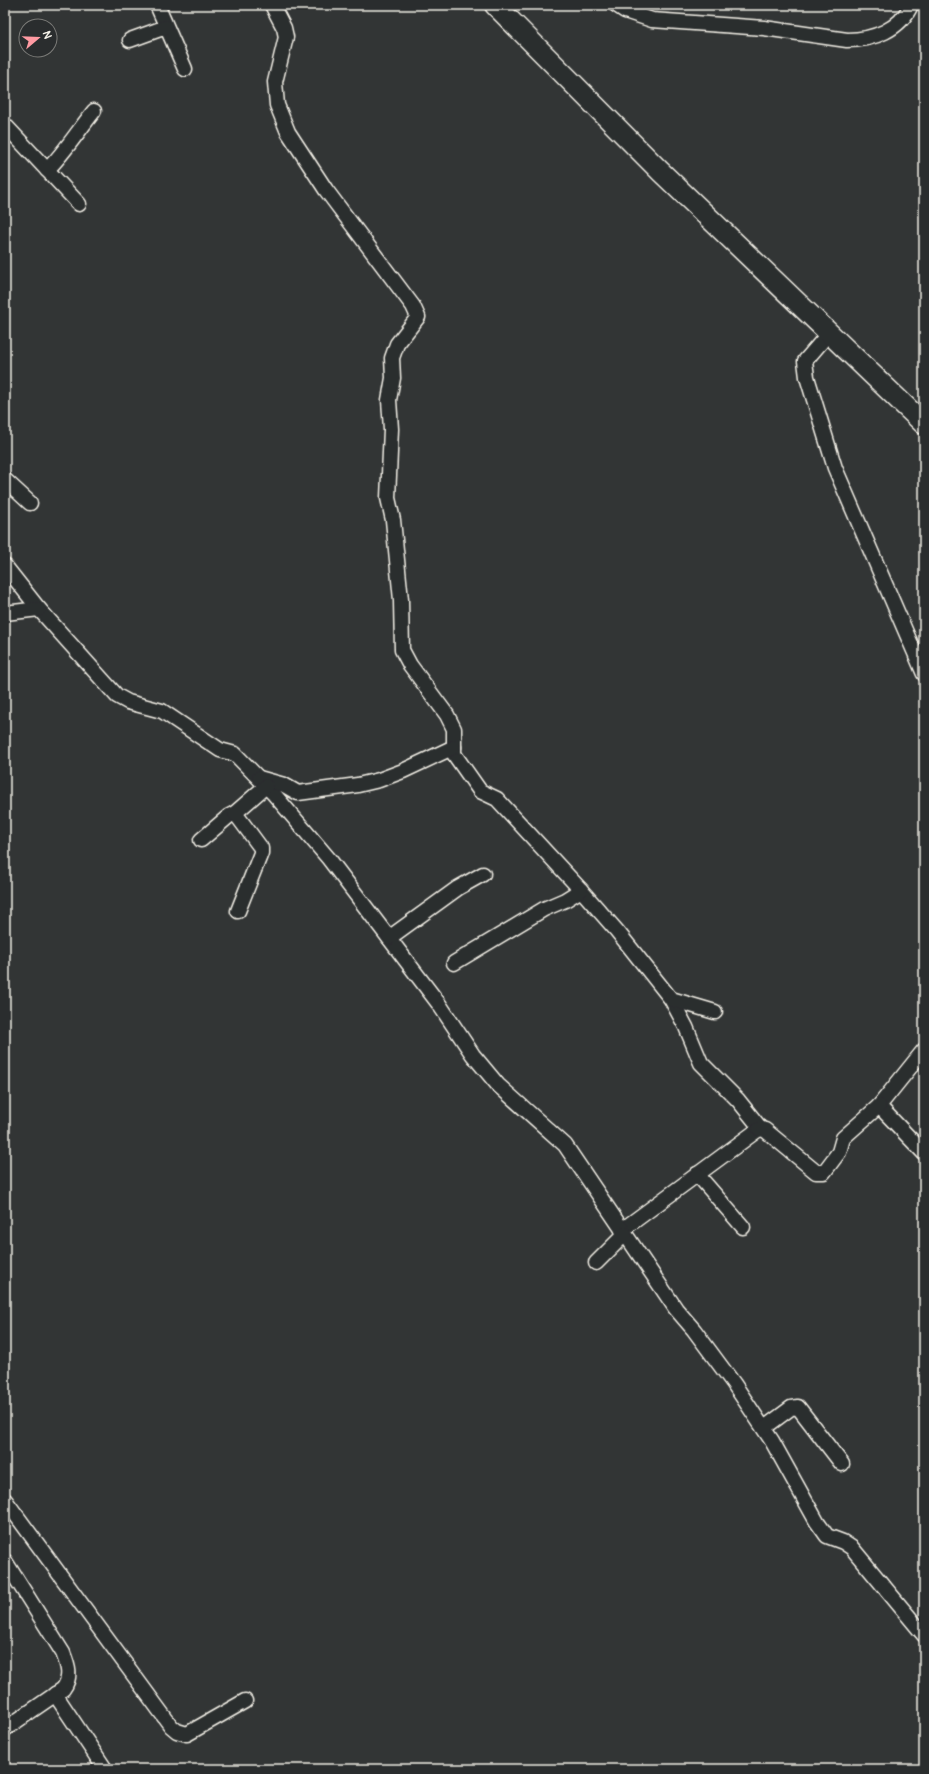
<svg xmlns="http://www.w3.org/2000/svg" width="929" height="1774" font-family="Pangolin,sans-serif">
<rect width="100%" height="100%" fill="#323535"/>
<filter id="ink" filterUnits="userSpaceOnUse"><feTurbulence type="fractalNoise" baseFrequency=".025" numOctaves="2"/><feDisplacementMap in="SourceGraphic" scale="8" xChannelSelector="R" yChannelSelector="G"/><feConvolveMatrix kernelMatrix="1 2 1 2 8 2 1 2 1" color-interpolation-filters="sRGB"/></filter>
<g filter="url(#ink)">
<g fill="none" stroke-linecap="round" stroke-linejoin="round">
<g stroke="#f4f1e8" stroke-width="17">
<g id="street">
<polyline points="157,5 185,69"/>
<polyline points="272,5 284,28 286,37 275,82 277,105 288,132 326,190 413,306 418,317 397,344 392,358 393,378 389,400 391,429 388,498 393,520 401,600 402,650 410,665 447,715 454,729 454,754 480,791 497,799 581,890 617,931 671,999 686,1027 701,1063 738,1100 758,1125 759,1129 622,1230"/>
<path d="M616,5L625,11L652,20L764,28L847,40C873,40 900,30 911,5"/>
<polyline points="130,40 166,27"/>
<polyline points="5,125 79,204"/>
<path d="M47,170C65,152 78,131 94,111"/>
<polyline points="829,333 805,361 807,377 835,468 924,674"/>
<polyline points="5,480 30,503"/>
<polyline points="5,566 39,609 117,696 128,702 162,711 220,750 235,754 273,793 329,859 439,1004 473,1055 498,1085 565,1145 676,1309 694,1330 734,1384 772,1441 817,1522 827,1536 843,1542 852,1548 924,1635"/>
<polyline points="5,613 39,609"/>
<polyline points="259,778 284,785 298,793 358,785 379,780 403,771 454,747"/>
<polyline points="201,840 229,816 235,813"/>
<polyline points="238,911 261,853 261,848 235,813 266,786"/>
<polyline points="389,938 458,888 483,874"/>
<polyline points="454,963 544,909 565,900 581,890"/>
<polyline points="671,999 715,1012"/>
<polyline points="924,1050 879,1106 924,1153"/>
<polyline points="759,1129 765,1130 816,1172 824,1172 839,1152 843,1138 879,1106"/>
<polyline points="697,1174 743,1227"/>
<polyline points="596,1263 625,1234"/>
<polyline points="764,1428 791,1408 798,1407 842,1464"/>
<polyline points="5,1500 171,1726 177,1731 187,1734 245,1701"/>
<path d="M5,1561L63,1653C68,1666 72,1677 63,1689L5,1729"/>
<polyline points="55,1694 105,1769"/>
</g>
</g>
<g stroke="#f4f1e8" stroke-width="23">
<polyline id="secondary" points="495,5 660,171 924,424"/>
</g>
<use href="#street" stroke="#2a2d2e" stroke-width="14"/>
<use href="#secondary" stroke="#2a2d2e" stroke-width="20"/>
</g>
</g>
<rect width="929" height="1774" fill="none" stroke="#2a2d2e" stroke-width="20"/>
<rect x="10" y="10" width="909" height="1754" fill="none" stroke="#f4f1e8" stroke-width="1.5" filter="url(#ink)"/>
<g transform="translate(38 38) rotate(71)"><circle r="19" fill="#2a2d2e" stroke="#7b7b78"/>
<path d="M0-3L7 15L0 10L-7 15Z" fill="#ff9aa2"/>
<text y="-6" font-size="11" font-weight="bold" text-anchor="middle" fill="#f4f1e8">N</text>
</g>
</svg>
